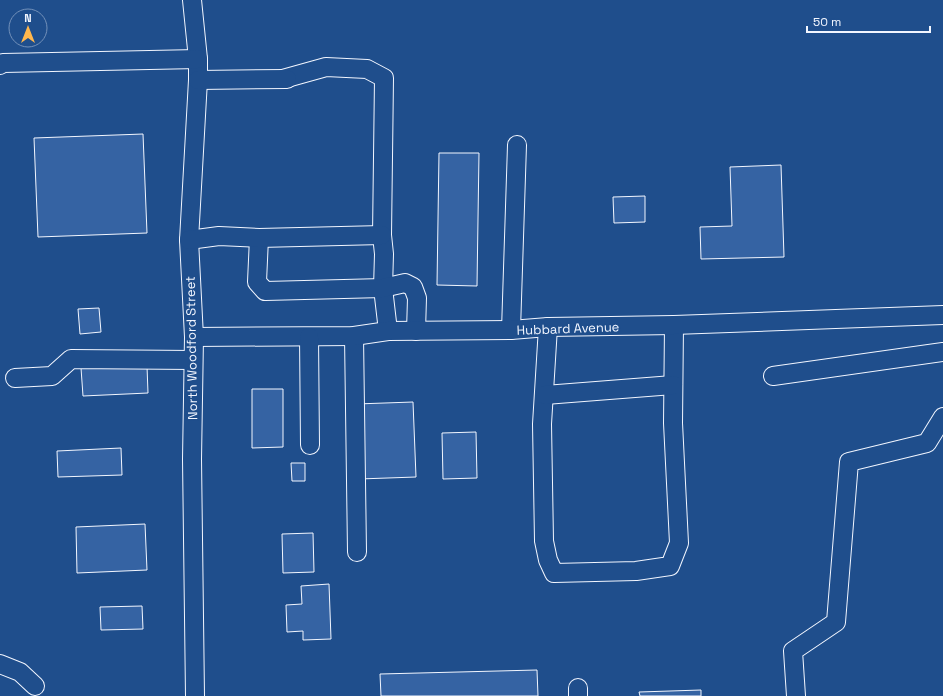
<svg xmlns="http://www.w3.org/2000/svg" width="943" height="696" font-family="'Space Grotesk',sans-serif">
<rect width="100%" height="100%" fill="#1f4e8c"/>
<g fill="#3563a3" stroke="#f2f6ff">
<polygon points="143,134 147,233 38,237 34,138"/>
<polygon points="439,153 479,153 477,286 437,285"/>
<polygon points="781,165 784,257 701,259 700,227 732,226 730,167"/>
<polygon points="645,196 645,222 614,223 613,197"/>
<polygon points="99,308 101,332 80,334 78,309"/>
<polygon points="147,366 148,393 83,396 81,368"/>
<polygon points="252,389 283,389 283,447 252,448"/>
<polygon points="413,402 416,477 359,479 356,404"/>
<polygon points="476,432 477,478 443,479 442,433"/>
<polygon points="121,448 122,475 58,477 57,451"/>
<polygon points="291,463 305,463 305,481 292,481"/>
<polygon points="145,524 147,570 77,573 76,527"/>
<polygon points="313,533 314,572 283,573 282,534"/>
<polygon points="329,584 331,639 303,640 303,631 287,632 286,605 302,604 301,586"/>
<polygon points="142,606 143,629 101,630 100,607"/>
<polygon points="537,670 538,696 381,696 380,674"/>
<polygon points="701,690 701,696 640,696 639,692"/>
</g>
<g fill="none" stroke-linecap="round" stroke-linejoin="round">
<g stroke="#f2f6ff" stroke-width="20">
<g id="minor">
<polyline points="192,0 198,59 198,80 189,240 194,337 192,459 195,696"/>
<polyline points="0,65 3,63 198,59"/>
<polyline points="283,79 326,67 367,69 384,78 382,235 384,254 383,288 388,331"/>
<polyline points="198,80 287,79"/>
<polyline points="259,238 257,282 265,291 383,288 405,283 413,287 417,298 416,331"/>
<polyline points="189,240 219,236 259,238 382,235"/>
<polyline points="548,327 542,424 544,541 548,560 554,573 636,571 670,566 679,543 673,423 674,325"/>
<polyline points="511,330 517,145"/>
<polyline points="354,336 357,552"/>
<polyline points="194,337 354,336 388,331 511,330 548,327 674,325 943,315"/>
<polyline points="309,337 310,445"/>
<polyline points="773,376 943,352"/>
<polyline points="15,378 52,376 71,359 193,360"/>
<polyline points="545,395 673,385"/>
<polyline points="0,664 20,672 35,686"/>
<polyline points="578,688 578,696"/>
<polyline points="796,696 793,651 836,622 849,462 927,443 943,417"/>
</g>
</g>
<use href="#minor" stroke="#1f4e8c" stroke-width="18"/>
</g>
<g text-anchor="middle" stroke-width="3" stroke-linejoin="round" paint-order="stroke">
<g font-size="13" fill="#f2f6ff" stroke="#1f4e8c">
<text transform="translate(568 328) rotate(-2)" y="5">Hubbard Avenue</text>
<text transform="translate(191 348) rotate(-91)" y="5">North Woodford Street</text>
</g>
</g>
<g transform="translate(28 28)"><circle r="19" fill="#1f4e8c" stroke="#7391ba"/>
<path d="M0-3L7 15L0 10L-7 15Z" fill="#ffb74d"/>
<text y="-6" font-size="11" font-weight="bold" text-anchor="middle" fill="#f2f6ff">N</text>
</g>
<path d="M807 26v6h123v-6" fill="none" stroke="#f2f6ff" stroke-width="2"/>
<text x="813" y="26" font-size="12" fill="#f2f6ff" stroke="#1f4e8c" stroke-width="3" paint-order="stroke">50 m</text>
</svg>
